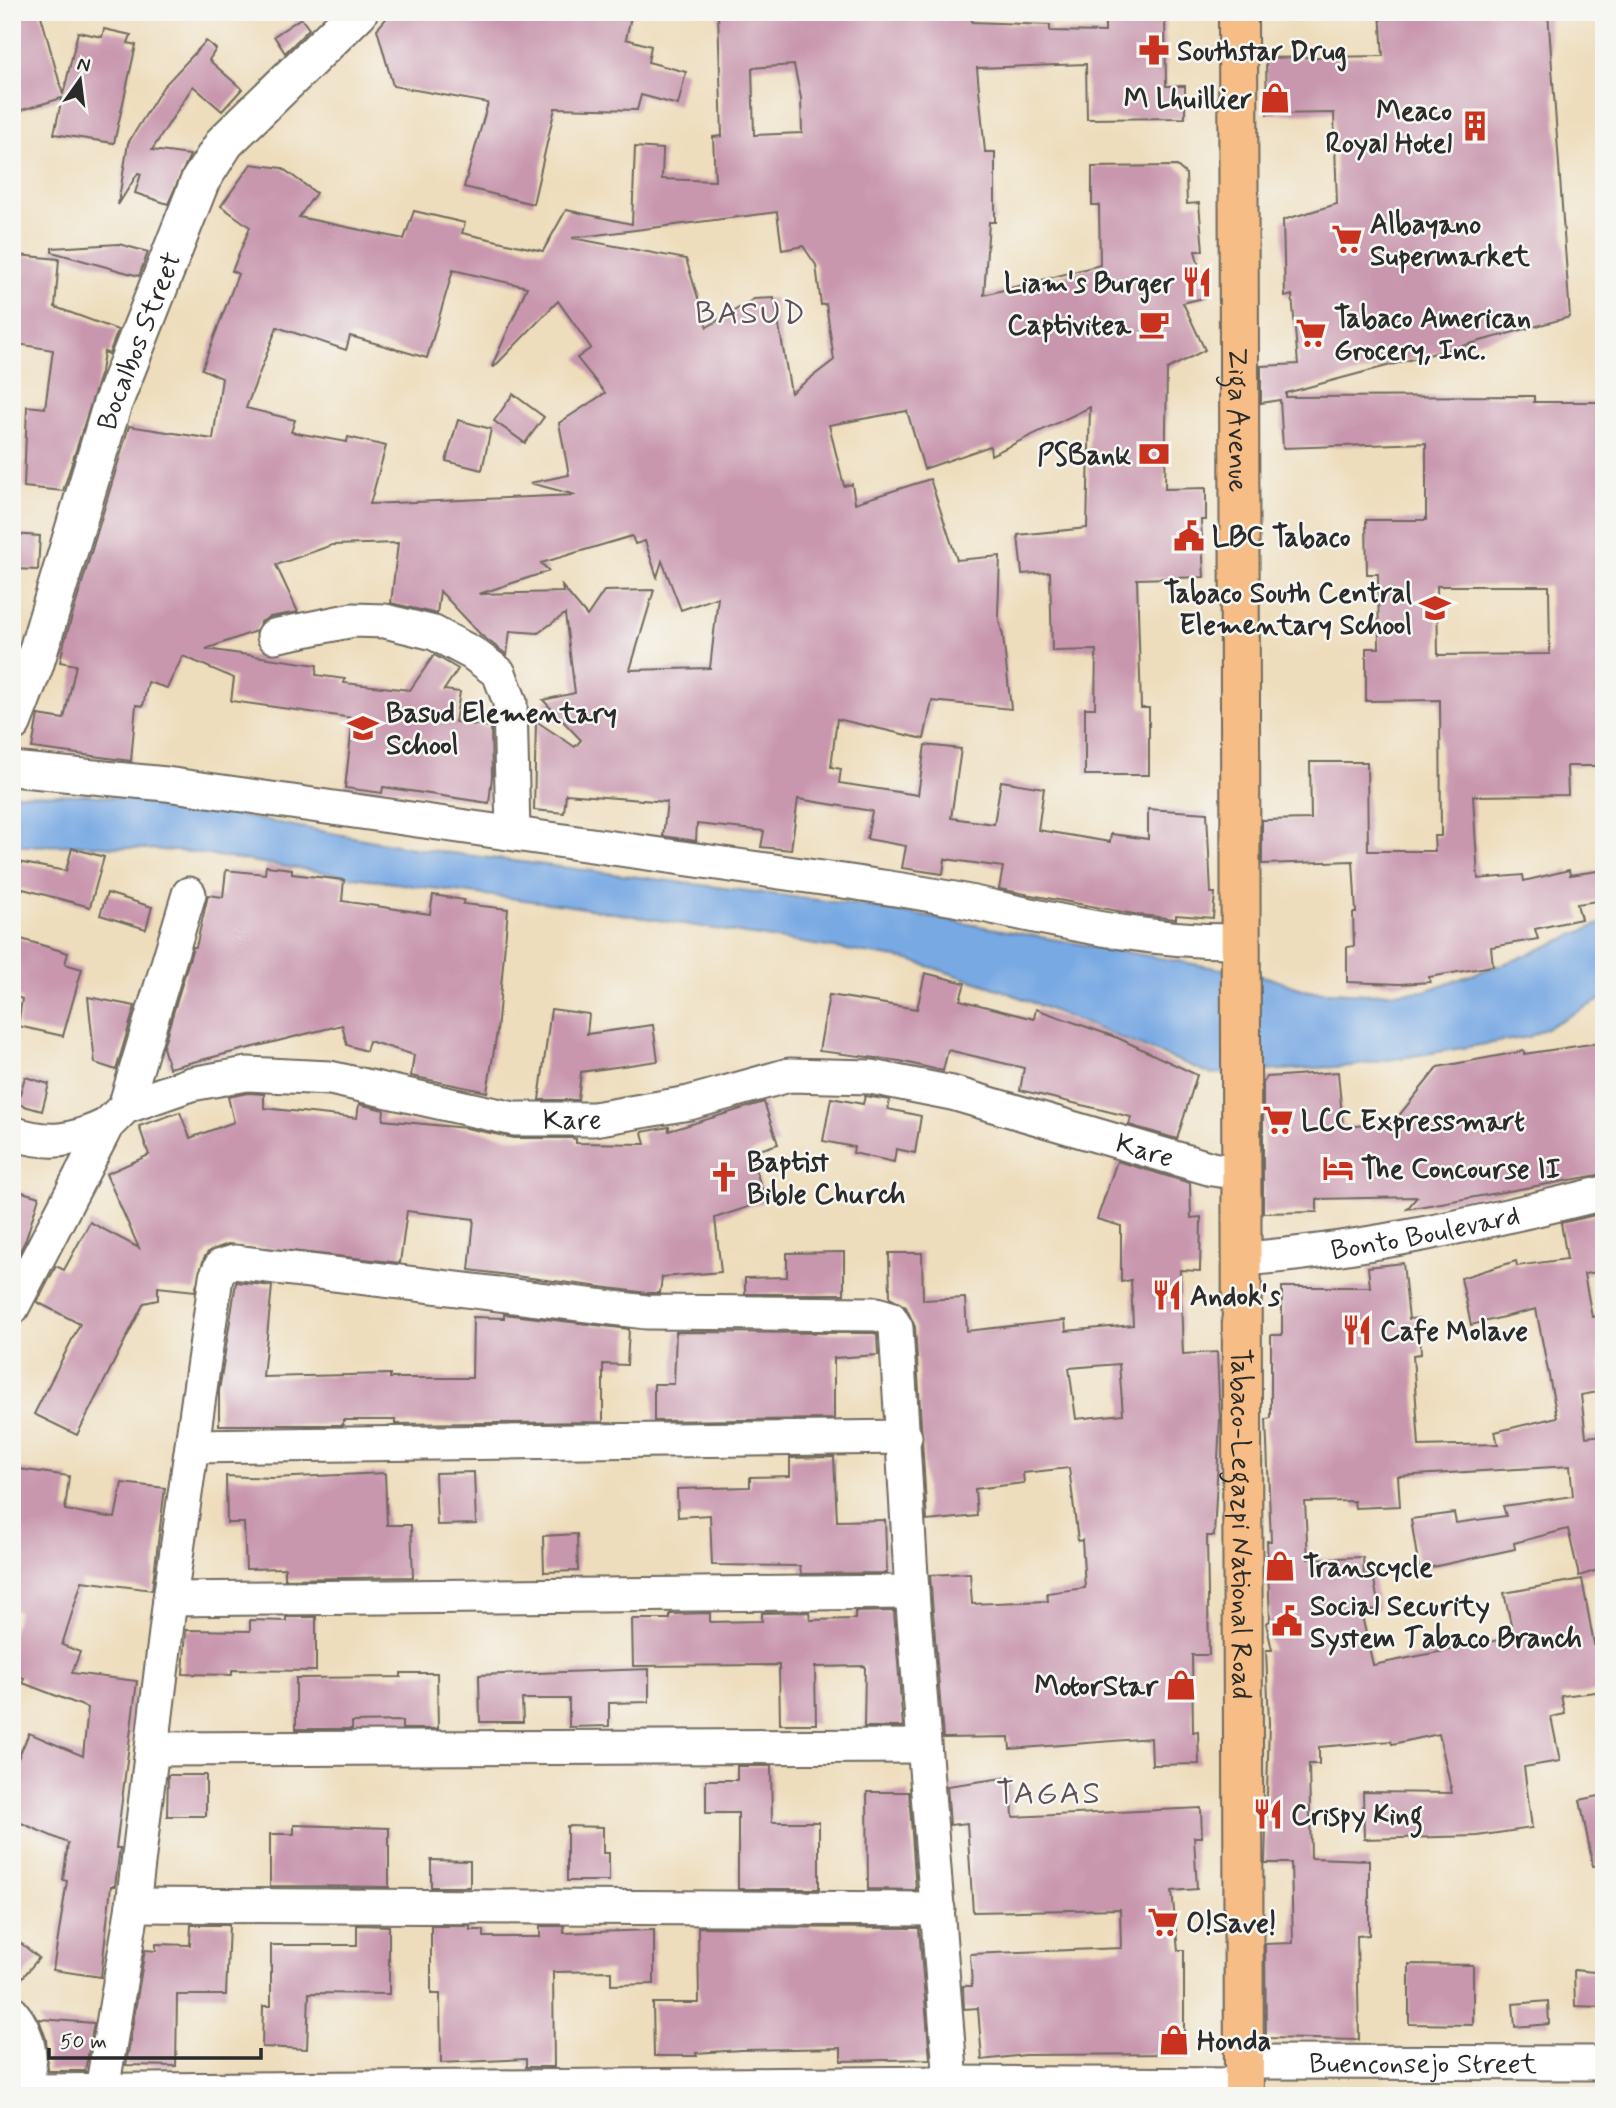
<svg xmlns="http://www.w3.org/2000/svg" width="1616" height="2108" font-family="Mynerve,sans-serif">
<rect width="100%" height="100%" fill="#f6f6f2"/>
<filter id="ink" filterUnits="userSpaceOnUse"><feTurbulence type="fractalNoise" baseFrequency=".0143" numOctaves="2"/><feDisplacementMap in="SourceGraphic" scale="14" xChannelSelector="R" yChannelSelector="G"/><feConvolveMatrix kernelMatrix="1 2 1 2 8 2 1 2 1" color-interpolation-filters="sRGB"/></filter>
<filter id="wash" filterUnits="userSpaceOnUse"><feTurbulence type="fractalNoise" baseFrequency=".00686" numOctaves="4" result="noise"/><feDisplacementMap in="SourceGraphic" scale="28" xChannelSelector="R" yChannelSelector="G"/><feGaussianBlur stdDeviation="1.57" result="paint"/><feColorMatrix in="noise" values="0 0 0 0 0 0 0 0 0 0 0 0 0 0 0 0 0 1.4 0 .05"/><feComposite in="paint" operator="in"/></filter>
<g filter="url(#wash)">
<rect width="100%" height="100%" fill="#eeddbc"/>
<polygon fill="#78a9e3" stroke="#526a87" stroke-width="2" points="12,794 88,795 176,804 412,848 872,907 1267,977 1308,991 1367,994 1424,991 1515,960 1604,922 1604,998 1529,1037 1352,1066 1211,1074 1001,990 909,960 564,905 407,885 191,852 85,845 12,846"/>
<g id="blocks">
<g fill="#c896ad" fill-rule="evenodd">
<polygon points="12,12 40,12 63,95 78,32 102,37 104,29 131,35 128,43 136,45 114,143 54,134 62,98 12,113"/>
<polygon points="392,12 632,12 626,39 651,46 648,62 686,72 678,105 641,95 637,110 555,108 533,204 464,187 488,103 393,86 377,29"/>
<path d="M751,12H971L972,22L1050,25V31L1105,32V12H1165L1166,86H1185V118L1087,119L1086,64L977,68L985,152H995V222H989L984,295L1100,265L1099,205H1092V167L1177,166L1186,174L1187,204L1199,203L1203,251H1195L1207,297L1183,303L1205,350L1167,369L1165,489L1206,488V520H1201L1204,577L1137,579L1141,708H1149V775H1085V708H1095L1096,650L1052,651L1050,572L1022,574L1018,535L1087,528L1090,407L991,455L990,446L924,469L907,411L829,425L844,486L852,484L855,503L930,479L957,560L1000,556L998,615L1003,636L1011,709L932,701L924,739L837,719L831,767L841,769L839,783L918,795L925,745L961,749L951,818L994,824L1001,781L1044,788L1038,830L1110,842L1111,834L1148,839V809L1207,813L1211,893H1215L1213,918L1176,915V919L1139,915L999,889L1003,867L945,859L943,874L902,868L906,846L867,839L872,811L798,799L791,850L761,847L764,831L697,824L696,841L663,836L667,802L566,794L564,813L534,810L536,721L575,747L581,740L543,700L575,693L565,614L538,633L510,631L507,655L481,635L440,591L437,614L391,603L398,543L332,545L276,565L298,612L270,617L261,622L256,631L206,649L317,665L316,675L345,679L344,683L410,690L434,655L443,660L458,669L444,690L460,692L455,722L491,727L492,776L489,803L383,787L382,793L345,788L353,718L231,701L234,678L183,656L167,688L148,682L143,706L136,705L131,761L32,748L38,715L64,719L76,665L60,662L64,643L129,426L213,439L222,378L202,369L238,274L232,271L250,227L221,206L251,164L282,168L316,193L299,217L404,239L414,211L465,223L462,233L543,251L566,210L632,224L635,147L663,149L662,179L715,181L713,137L722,136L718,14ZM794,65L801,98L802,133L754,135L752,68ZM777,212L782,250L803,246L816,265L821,305L826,304L834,360L791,393L774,298L754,299L707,327L686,259L572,238ZM453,270L527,287L492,366L494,367L558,301L591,348L577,358L605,393L559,423L569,475L530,483L576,495L370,504L386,446L348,437L347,442L291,432L295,420L246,408L277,327L346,350L350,336L427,358ZM632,536L635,544L645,541L657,577L662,561L681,610L718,597L710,668L630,670L654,590L604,591L587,616L562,586L563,592L479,594L549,571L541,563Z"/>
<path d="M1380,12H1548L1570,317L1286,393V397L1534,396V402H1604V766H1567L1568,795L1473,796L1478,879L1523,875L1524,881L1569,870L1570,875L1604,870V900L1577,904L1581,919L1535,929L1538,939L1491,947L1493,966L1429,977L1430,982L1400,984L1347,982V947L1354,946L1353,913H1356L1353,861L1262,864V820L1311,819L1310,762H1367L1368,851H1435L1434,836H1441L1440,700L1366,701V648H1379L1378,574H1367L1366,520H1426V443L1283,448L1280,400L1261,403V366L1298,364L1292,295L1285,297L1283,220L1337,204L1334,113L1267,114L1266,58L1383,56ZM1437,586H1549L1550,654L1438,655Z"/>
<polygon points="301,18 309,29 285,53 274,36"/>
<polygon points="206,41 216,49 209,60 242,89 222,111 193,86 152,150 190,155 168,204 135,193 141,174 138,173 118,205 128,143 163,87"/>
<polygon points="119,244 148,252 139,276 52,252 52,248"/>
<polygon points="17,255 59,259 55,307 118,330 109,354 104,352 101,372 63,491 24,487 27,406 45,408 53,350 12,343 12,297"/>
<polygon points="513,394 544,417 525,443 494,421"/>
<polygon points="458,420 491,429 482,470 446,461"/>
<polygon points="12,534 40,536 38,570 12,569"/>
<polygon points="72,848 104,857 90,907 12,886 12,861 66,871"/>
<polygon points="266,866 292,869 292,874 344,880 342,901 430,914 433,895 464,900 463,904 508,909 497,1032 487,1092 411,1076 414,1055 369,1041 366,1051 347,1045 342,1025 169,1068 163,1047 193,947 196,947 208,895 223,897 226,870 265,874"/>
<polygon points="107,893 152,907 146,929 100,915"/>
<polygon points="18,938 68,953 65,964 82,969 63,1036 18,1026 22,999 12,995 12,957"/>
<polygon points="925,973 965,983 960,1000 1034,1019 1036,1009 1118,1038 1197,1075 1177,1139 1129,1125 1131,1117 1020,1090 1024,1068 948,1050 943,1071 900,1061 819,1051 829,995 917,1009"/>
<polygon points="88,997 135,1006 116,1070 95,1063"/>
<polygon points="551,1009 589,1014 587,1034 653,1025 658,1061 581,1072 578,1100 539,1100"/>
<polygon points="1604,1042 1604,1174 1407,1209 1417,1197 1317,1199 1317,1212 1263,1213 1263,1083 1267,1077 1338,1072 1343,1127 1393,1123 1438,1067 1524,1051 1524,1054"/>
<polygon points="25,1077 49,1084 42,1111 17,1104"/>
<polygon points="248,1093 264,1094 264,1108 357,1118 359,1104 384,1110 383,1120 466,1128 514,1138 572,1138 576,1139 576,1143 645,1144 642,1132 669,1127 669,1131 764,1102 778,1144 750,1153 766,1201 715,1218 721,1272 662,1277 660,1293 647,1293 469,1270 474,1219 407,1211 400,1263 228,1244 209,1251 204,1258 195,1291 158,1287 158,1300 144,1303 77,1435 34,1414 80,1324 37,1302 56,1266 64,1270 90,1222 139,1248 106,1174 149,1155 139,1126 180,1112 190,1138 234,1122 228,1097"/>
<polygon points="865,1096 890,1100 888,1109 921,1116 915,1153 896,1149 894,1162 853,1153 854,1147 823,1141 831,1098 863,1104"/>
<path d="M1117,1161L1190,1183L1191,1218L1201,1217L1200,1271L1180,1270L1183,1354L1217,1352L1220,1420L1214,1536H1207L1209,1655H1192L1193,1732L1198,1731L1199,1764L1152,1765L1151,1738L1010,1749L1009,1737L943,1738L930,1575L970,1573L972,1604L1048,1601L1047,1593L1085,1588L1082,1540L1078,1541L1069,1468L1023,1473L1024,1483L975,1489L977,1516L927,1521L915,1327L906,1307L890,1298L889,1253H922L923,1300L965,1298L967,1331L1065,1320L1066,1331L1133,1325L1131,1280L1121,1282V1226L1097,1219ZM1119,1364L1123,1414L1076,1419L1069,1368Z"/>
<polygon points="12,1189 39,1197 26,1239 13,1265"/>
<polygon points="1604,1213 1604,1271 1584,1274 1592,1317 1604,1315 1604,1350 1599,1351 1604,1391 1581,1395 1586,1437 1604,1435 1604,1568 1579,1576 1568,1529 1514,1543 1515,1549 1419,1570 1411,1519 1454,1513 1456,1523 1506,1516 1503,1506 1573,1496 1570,1466 1398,1476 1400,1506 1355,1508 1354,1501 1305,1502 1308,1559 1363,1557 1364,1575 1373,1574 1379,1609 1361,1611 1373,1665 1514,1637 1504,1593 1582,1579 1596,1655 1604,1654 1604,1691 1561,1696 1565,1714 1551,1717 1560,1761 1524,1767 1532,1828 1477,1836 1364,1839 1363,1792 1452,1793 1439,1734 1392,1744 1391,1741 1319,1747 1319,1764 1309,1764 1311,1858 1369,1860 1369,1935 1357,1936 1359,2040 1266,2038 1265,1944 1293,1943 1291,1863 1265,1863 1269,1723 1266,1650 1272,1650 1266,1623 1270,1621 1267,1541 1271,1541 1266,1419 1271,1418 1271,1335 1282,1335 1282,1287 1370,1287 1368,1267 1403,1263 1409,1319 1419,1318 1421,1354 1413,1355 1419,1446 1498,1444 1495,1432 1557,1417 1536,1309 1471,1325 1461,1278 1516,1261 1517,1266 1567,1259 1561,1223"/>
<polygon points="844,1252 844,1294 745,1294 745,1278 787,1277 787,1253"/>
<polygon points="236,1282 272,1286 263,1377 390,1374 390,1378 472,1378 473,1317 504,1318 504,1314 629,1329 627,1365 603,1364 603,1422 395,1424 395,1420 343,1420 343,1425 219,1425 219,1391"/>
<polygon points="676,1332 874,1333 877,1334 878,1355 834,1358 834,1419 654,1421 654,1384 674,1384"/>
<polygon points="834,1457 837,1521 885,1520 887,1573 801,1574 800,1566 712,1565 710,1515 678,1517 677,1489 750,1487 750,1477 790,1476 790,1458"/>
<polygon points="12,1468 69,1476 65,1510 115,1518 122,1483 165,1488 152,1590 82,1581 62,1645 80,1652 72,1673 137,1681 116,1848 120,1848 115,1886 111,1886 101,1977 53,1970 67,1881 63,1880 68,1843 12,1819 12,1772 29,1733 83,1756 88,1708 23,1683 24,1678 12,1674 12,1632 19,1612 12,1609"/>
<polygon points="474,1472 476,1524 437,1525 435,1473"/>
<polygon points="385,1473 387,1525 411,1525 413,1577 285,1579 285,1568 246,1569 244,1523 227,1523 226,1476 272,1478"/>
<polygon points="577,1534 578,1571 544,1572 543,1536"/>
<polygon points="894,1611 903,1727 864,1727 865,1666 815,1667 816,1724 780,1724 779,1665 633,1666 632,1619 670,1619 670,1614 710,1613 710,1622 762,1621 762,1613 809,1612 810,1620 855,1619 855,1612"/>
<polygon points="286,1617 316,1617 316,1671 232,1670 232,1675 183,1674 186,1630 250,1631 250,1620 286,1621"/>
<polygon points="649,1669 649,1702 609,1703 609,1726 569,1727 569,1699 522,1699 523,1722 480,1722 479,1675"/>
<polygon points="401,1673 437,1673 438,1729 402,1729 402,1721 352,1722 352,1729 296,1729 296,1678 401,1677"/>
<polygon points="737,1766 771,1766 772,1822 819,1822 819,1889 738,1889 738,1813 706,1813 706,1780 737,1780"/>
<polygon points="168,1775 206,1775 206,1816 167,1816"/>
<polygon points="1011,1777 1013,1817 1201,1808 1202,1837 1194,1837 1197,1889 1172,1891 1178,1950 1184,1950 1184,2054 1025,2055 982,2060 978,2008 964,2009 963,1986 972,1986 970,1954 1121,1948 1120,1909 973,1912 967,1823 950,1825 947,1786"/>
<polygon points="867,1792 909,1792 916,1890 868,1889"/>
<polygon points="1604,1795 1604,1865 1593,1866 1580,1800"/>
<polygon points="294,1825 389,1828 389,1887 270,1886 270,1834 294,1834"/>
<polygon points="567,1826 603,1827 603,1853 609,1853 609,1881 567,1881"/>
<polygon points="431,1860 470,1861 470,1887 431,1887"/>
<polygon points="191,1925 229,1925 226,1995 177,1995 176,2066 126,2065 145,1950 156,1951 156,1944 190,1945"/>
<polygon points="357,1925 389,1926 389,1994 309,1993 307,2049 262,2047 263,2006 271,2006 271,1945 357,1945"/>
<polygon points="431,1926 470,1926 470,1930 484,1930 484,1937 540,1937 540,1926 564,1926 564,1933 654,1930 654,1984 611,1985 611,1971 553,1972 554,2067 526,2067 526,2059 441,2063 440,1994 431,1994"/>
<polygon points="698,1927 919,1928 930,2059 841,2061 841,2048 741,2050 696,2053 697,2056 654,2056 653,2003 699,2003"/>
<polygon points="12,1936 39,1958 12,1990"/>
<polygon points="1409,1964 1473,1965 1473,2025 1409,2024"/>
<polygon points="1574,1970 1604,1973 1604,2007 1575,2006"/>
<polygon points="1548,2001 1549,2024 1515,2027 1513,2004"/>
<polygon points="39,2019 94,2023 85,2071 48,2071 46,2039"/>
</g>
</g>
</g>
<g filter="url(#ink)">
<use href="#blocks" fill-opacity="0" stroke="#6f695e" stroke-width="2"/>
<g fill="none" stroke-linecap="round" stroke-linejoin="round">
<g stroke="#6f695e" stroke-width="37">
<g id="minor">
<polyline points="274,636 353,620 385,621 434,633 472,653 499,673 510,702 513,832"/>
<path d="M12,769L166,784L857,883C894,889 932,894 969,902C1059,921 1146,942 1239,941"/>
<polyline points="125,1107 189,894"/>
<path d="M12,1133C49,1145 72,1142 107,1125"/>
<path id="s1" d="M1243,1259C1364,1250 1486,1222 1604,1193"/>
<path id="s2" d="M12,1308L107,1125L125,1107L191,1084L247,1074L330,1078L514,1119H594L689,1103L789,1075L871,1077L952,1093L1212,1169L1241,1173"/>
<polyline points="193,1446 905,1437"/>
<polyline points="170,1599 912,1592"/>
<polyline points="154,1749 923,1746"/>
<polyline points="133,1905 938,1909"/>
<path d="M12,2013C33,2038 31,2066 26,2096"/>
<path id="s3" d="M1245,2062L1604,2063"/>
<polyline points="27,2091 951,2083 1244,2085"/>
<polyline points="101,2096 133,1905 170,1599 216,1277 221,1266 234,1262 646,1312 877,1314 890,1318 896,1328 912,1592 951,2083"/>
</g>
</g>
<g stroke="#6f695e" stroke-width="42">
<g id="tertiary">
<path id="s4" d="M12,722L34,665L112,405L200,181L225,142L358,12"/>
</g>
</g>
<g stroke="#6f695e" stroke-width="42">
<g id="primary">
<path id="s5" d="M1238,12L1244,2096"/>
</g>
</g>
<use href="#minor" stroke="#fff" stroke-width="33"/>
<use href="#tertiary" stroke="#fff" stroke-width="38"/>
<use href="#primary" stroke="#f6be86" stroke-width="38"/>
</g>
</g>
<defs>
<g id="pharmacy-bare" transform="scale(2.415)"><path d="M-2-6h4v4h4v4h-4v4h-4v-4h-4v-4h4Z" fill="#c8321e" stroke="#f6f6f2" stroke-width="2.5" paint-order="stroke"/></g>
<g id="shop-bare" transform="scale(2.415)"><path d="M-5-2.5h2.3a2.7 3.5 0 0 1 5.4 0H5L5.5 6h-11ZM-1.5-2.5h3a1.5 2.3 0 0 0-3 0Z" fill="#c8321e" stroke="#f6f6f2" stroke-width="2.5" paint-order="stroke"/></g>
<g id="building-bare" transform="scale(2.415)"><path d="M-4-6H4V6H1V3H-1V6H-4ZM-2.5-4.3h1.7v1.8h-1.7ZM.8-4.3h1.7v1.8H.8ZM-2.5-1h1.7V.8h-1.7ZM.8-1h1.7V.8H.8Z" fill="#c8321e" stroke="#f6f6f2" stroke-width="2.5" paint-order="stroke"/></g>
<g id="supermarket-bare" transform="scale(2.415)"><path d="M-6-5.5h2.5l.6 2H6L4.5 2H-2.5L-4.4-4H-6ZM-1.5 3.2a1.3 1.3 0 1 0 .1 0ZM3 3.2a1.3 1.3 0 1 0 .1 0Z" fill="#c8321e" stroke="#f6f6f2" stroke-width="2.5" paint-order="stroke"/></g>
<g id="restaurant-bare" transform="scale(2.415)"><path d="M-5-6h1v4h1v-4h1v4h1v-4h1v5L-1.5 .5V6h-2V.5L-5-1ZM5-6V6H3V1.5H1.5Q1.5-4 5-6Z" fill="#c8321e" stroke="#f6f6f2" stroke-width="2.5" paint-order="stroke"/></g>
<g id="cafe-bare" transform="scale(2.415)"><path d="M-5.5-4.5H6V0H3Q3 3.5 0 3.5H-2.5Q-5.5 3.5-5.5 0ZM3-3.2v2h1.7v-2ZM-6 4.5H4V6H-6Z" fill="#c8321e" stroke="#f6f6f2" stroke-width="2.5" paint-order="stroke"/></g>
<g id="bank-bare" transform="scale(2.415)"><path d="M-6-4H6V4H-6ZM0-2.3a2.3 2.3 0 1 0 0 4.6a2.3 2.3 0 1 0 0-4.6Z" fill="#c8321e" stroke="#f6f6f2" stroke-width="2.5" paint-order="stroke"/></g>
<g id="civic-bare" transform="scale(2.415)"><path d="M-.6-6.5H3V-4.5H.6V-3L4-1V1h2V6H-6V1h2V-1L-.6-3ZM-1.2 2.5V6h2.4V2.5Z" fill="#c8321e" stroke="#f6f6f2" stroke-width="2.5" paint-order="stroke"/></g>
<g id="school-bare" transform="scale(2.415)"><path d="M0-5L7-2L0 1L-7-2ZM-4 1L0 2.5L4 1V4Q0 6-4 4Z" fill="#c8321e" stroke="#f6f6f2" stroke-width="2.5" paint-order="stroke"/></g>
<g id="hotel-bare" transform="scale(2.415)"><path d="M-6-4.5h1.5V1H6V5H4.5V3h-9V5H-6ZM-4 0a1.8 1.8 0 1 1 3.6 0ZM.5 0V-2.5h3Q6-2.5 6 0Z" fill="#c8321e" stroke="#f6f6f2" stroke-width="2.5" paint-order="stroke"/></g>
<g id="church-bare" transform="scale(2.415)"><path d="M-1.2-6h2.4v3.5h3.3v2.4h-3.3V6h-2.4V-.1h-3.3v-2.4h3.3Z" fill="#c8321e" stroke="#f6f6f2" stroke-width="2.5" paint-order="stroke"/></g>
</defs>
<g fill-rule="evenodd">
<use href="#pharmacy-bare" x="1154" y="50"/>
<use href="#shop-bare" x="1275" y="98"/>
<use href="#building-bare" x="1475" y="126"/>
<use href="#supermarket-bare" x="1347" y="239"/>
<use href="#restaurant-bare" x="1197" y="282"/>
<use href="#cafe-bare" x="1154" y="324"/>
<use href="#supermarket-bare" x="1311" y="333"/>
<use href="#bank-bare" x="1154" y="454"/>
<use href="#civic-bare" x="1189" y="536"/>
<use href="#school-bare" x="1435" y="608"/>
<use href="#school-bare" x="363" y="728"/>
<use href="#supermarket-bare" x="1278" y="1120"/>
<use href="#hotel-bare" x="1338" y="1168"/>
<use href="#church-bare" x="724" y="1177"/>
<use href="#restaurant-bare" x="1167" y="1295"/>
<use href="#restaurant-bare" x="1357" y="1330"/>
<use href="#shop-bare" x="1280" y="1566"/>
<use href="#civic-bare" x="1287" y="1621"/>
<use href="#shop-bare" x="1181" y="1685"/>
<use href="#restaurant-bare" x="1268" y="1814"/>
<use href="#supermarket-bare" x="1163" y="1922"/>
<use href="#shop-bare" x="1174" y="2040"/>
</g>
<g text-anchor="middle" stroke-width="5" stroke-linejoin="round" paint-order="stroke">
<g font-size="28" font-weight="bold" fill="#2b2b2b" stroke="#f6f6f2" text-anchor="start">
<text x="1177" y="60">Southstar Drug</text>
<text x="1252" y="108" text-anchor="end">M Lhuillier</text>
<text x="1452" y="120" text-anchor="end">Meaco<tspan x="1452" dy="32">Royal Hotel</tspan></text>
<text x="1370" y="233">Albayano<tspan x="1370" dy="32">Supermarket</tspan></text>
<text x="1174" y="292" text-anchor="end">Liam's Burger</text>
<text x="1334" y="327">Tabaco American<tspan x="1334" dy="32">Grocery, Inc.</tspan></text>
<text x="1131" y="334" text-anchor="end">Captivitea</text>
<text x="1131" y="464" text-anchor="end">PSBank</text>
<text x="1212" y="546">LBC Tabaco</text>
<text x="1412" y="602" text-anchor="end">Tabaco South Central<tspan x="1412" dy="32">Elementary School</tspan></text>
<text x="386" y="722">Basud Elementary<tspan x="386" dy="32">School</tspan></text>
<text x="1301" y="1130">LCC Expressmart</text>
<text x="747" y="1171">Baptist<tspan x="747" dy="32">Bible Church</tspan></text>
<text x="1361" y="1178">The Concourse II</text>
<text x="1190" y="1305">Andok's</text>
<text x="1380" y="1340">Cafe Molave</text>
<text x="1303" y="1576">Transcycle</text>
<text x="1310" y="1615">Social Security<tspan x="1310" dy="32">System Tabaco Branch</tspan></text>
<text x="1158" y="1695" text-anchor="end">MotorStar</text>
<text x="1291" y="1824">Crispy King</text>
<text x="1186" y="1932">O!Save!</text>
<text x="1197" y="2050">Honda</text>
</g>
<g font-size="28" fill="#2b2b2b" stroke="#f6f6f2">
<text dy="10" stroke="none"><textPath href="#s4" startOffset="402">Bocalbos Street</textPath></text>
<text dy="10" stroke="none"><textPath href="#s5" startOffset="408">Ziga Avenue</textPath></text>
<text dy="10" stroke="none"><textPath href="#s2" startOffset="688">Kare</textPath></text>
<text dy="10" stroke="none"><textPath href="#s2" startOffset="1276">Kare</textPath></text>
<text dy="10" stroke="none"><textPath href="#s1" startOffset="184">Bonto Boulevard</textPath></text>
<text dy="10" stroke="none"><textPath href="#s5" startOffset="1512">Tabaco-Legazpi National Road</textPath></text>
<text dy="10" stroke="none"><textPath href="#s3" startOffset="178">Buenconsejo Street</textPath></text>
</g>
<g font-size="32" letter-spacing="2" fill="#625058" stroke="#f6f6f2">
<text x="751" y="323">BASUD</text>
<text x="1049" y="1803">TAGAS</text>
</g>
</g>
<rect width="1616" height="2108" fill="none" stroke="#f6f6f2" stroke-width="42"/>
<g transform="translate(80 80) rotate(14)" stroke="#f6f6f2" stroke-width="5" paint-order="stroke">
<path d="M0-5L12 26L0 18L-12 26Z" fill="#2b2b2b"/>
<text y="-10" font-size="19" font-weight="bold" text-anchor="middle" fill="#2b2b2b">N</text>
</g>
<path d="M49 2048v10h212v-10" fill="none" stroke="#2b2b2b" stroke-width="3.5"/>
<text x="60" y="2048" font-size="21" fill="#2b2b2b" stroke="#f6f6f2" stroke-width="5" paint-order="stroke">50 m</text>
</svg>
